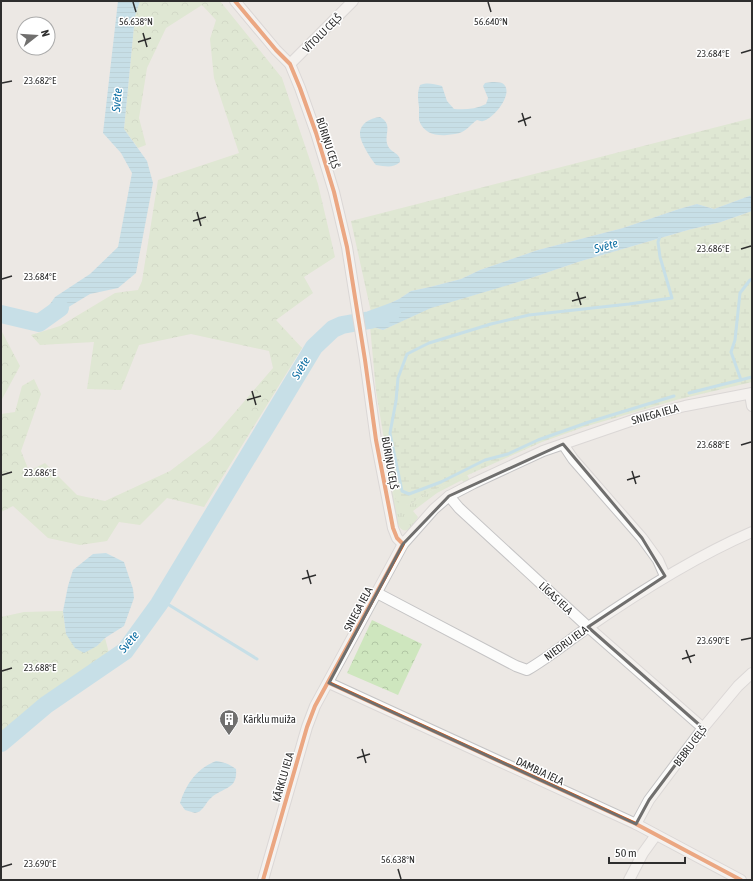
<svg xmlns="http://www.w3.org/2000/svg" width="753" height="881" font-family="'Asap Condensed',sans-serif">
<defs>
<pattern id="grass-tufts" width="24" height="20" patternUnits="userSpaceOnUse"><rect width="24" height="20" fill="#cee6be"/><path d="M3 7l-1-3M5 7V3M7 7l1-3M15 17l-1-3M17 17v-4M19 17l1-3" fill="none" stroke="#b1c6a4"/></pattern>
<pattern id="forest-crowns" width="20" height="18" patternUnits="userSpaceOnUse"><rect width="20" height="18" fill="#cee6be"/><path d="M2 6a3 3 0 1 1 6 0M12 15a3 3 0 1 1 6 0" fill="none" stroke="#b1c6a4"/></pattern>
<pattern id="wetland-marsh" width="20" height="14" patternUnits="userSpaceOnUse"><rect width="20" height="14" fill="#cee6be"/><path d="M1 5h8M5 5V1M11 12h8M15 12V8" fill="none" stroke="#b1c6a4"/></pattern>
<pattern id="water-rules" width="6" height="5" patternUnits="userSpaceOnUse"><rect width="6" height="5" fill="#99d6ec"/><path d="M0 2.5h6" fill="none" stroke="#84b8cb"/></pattern>
</defs>
<rect width="100%" height="100%" fill="#ece8e4"/>
<path fill="url(#grass-tufts)" d="M467,475L470,480L464,483L462,480L437,493L413,511L418,517C398,553 394,508 391,492H393L396,501L409,505L425,494Z"/>
<g fill="url(#forest-crowns)">
<polygon points="140,1 220,1 282,78 318,184 335,257 304,277 313,293 276,320 302,348 204,507 167,498 140,525 119,522 107,541 80,545 48,538 13,506 1,512 1,414 15,412 22,386 34,379 41,394 21,451 29,471 45,463 77,495 105,501 170,471 211,440 273,368 269,351 191,334 139,345 121,390 87,389 94,342 40,345 31,335 60,326 115,293 138,290 142,281 158,180 239,153 214,78 210,39 216,20 202,5 166,28 147,68 139,118 146,145 138,148 124,129 135,16"/>
<polygon points="1,330 20,366 1,401"/>
<polygon points="63,611 66,634 97,646 105,638 109,653 74,677 1,736 1,617 24,612"/>
<polygon points="372,620 422,644 398,695 347,673"/>
</g>
<g fill="url(#wetland-marsh)">
<polygon points="752,118 752,195 714,209 697,204 679,209 623,228 538,250 480,270 461,279 430,287 411,291 399,299 371,312 351,221"/>
<polygon points="752,211 752,382 676,400 584,427 542,442 425,494 409,505 400,504 396,501 393,492 384,439 376,391 370,326 383,330 430,308 528,279 578,262 688,230 721,222"/>
</g>
<g fill="url(#water-rules)">
<polygon points="118,1 140,1 135,16 124,129 147,161 153,183 136,273 118,288 90,294 44,322 38,321 55,297 90,274 118,247 132,173 121,153 103,133"/>
<path d="M492,82C495,82 499,82 502,83C516,91 494,119 483,121C481,122 479,120 477,120C471,124 468,129 462,132C458,134 452,134 447,135C435,136 423,133 419,120C419,116 419,111 419,107C418,99 417,93 420,85C428,82 433,84 442,86L447,101L454,109C465,110 476,109 486,104L488,98L483,86L485,83Z"/>
<path d="M380,117C394,125 383,135 388,146C391,153 401,153 400,162C392,169 385,166 376,165C371,159 360,142 360,134C360,123 371,118 380,117Z"/>
<polygon points="752,195 752,211 721,222 688,230 578,262 528,279 431,308 383,330 370,326 368,316 371,312 399,299 411,291 430,287 461,279 480,270 538,250 623,228 679,209 697,204 714,209"/>
<polygon points="106,553 124,562 133,589 134,598 124,626 105,638 97,646 84,653 75,648 66,634 63,611 68,586 73,570 93,554"/>
<path d="M216,761C224,762 229,764 236,769C238,790 223,787 211,798C207,801 205,807 201,810C200,812 197,812 195,813L185,810L180,803C186,784 197,768 216,761Z"/>
</g>
<g fill="none" stroke-linecap="round" stroke-linejoin="round">
<g stroke="#99d6ec" stroke-width="3">
<polyline points="660,236 658,242 660,257 672,298 629,304 529,315 491,324 429,343 407,354 398,378 396,401 390,433 402,491 409,494 441,482 485,460 508,454 538,440 589,422 674,396"/>
<polyline points="741,380 731,352 735,340 740,293 750,280 752,279"/>
<polyline points="689,393 752,377"/>
<polyline points="161,600 257,659"/>
</g>
<g stroke="#99d6ec" stroke-width="18">
<polyline points="1,314 39,323 60,308"/>
<polyline points="1,743 46,705 125,651 159,604 314,347 333,329 342,325 370,320 392,312"/>
</g>
<g stroke="#c5c4c5" stroke-width="12">
<g id="minor">
<polyline points="235,1 276,50 290,64 300,88 316,133 334,192 347,247 365,360 376,440 393,528 397,538 403,544"/>
<polyline points="290,64 353,1"/>
<polyline points="750,394 752,406"/>
<polyline points="563,444 573,459 642,538 658,560 665,576"/>
<polyline points="449,496 459,508 588,627 703,728"/>
<path d="M377,593L516,666L527,670C548,658 567,642 587,628C639,592 694,557 752,532"/>
<polyline points="329,683 636,824 741,880"/>
<polyline points="636,824 649,800 703,728 738,686 752,673"/>
<polyline points="263,880 307,727 315,706 403,544 434,509 449,496 474,483 543,451 642,417 685,406 752,393"/>
<polyline points="629,880 643,853 656,835"/>
</g>
</g>
<use href="#minor" stroke="#fcfcfb" stroke-width="10"/>
<g stroke="#fff" stroke-width="6">
<g id="cycleway">
<polyline points="235,1 276,50 290,64 300,88 316,133 334,192 347,247 365,360 376,440 393,528 397,538 403,544 315,706 307,727 263,880"/>
<polyline points="329,683 636,824 741,880"/>
</g>
</g>
<use href="#cycleway" stroke="#e8590c" stroke-width="4"/>
</g>
<path d="M0 0H753V881H0ZM563,444L642,538L665,576L588,627L703,728L649,800L636,824L329,683L403,544L449,496Z" fill="#ece8e4" fill-opacity=".55" fill-rule="evenodd"/>
<path fill="none" stroke="#706f6e" stroke-width="3" stroke-linejoin="round" d="M563,444L642,538L665,576L588,627L703,728L649,800L636,824L329,683L403,544L449,496Z"/>
<path fill="none" stroke="#2e2e2e" stroke-width="1.5" d="M133,2L136,12M488,2L491,12M143,33L147,47M138,42L151,38M741,53L751,50M2,83L12,81M522,113L526,126M518,122L531,117M197,212L201,226M193,221L206,217M741,249L751,246M2,279L12,276M577,292L581,305M572,301L586,297M252,391L256,405M247,400L261,396M741,445L751,442M632,471L636,484M2,475L12,472M627,480L640,476M307,570L311,584M302,579L316,575M741,640L751,638M686,650L691,663M682,659L695,655M2,671L12,668M362,749L366,763M357,758L370,754M2,867L12,864M398,869L401,879"/>
<defs>
<g id="building-pin" transform="scale(1)"><path d="M0 17L-7.5 6A9.5 9.5 0 1 1 7.5 6Z" fill="#706f6e" stroke="#fff"/><path d="M-4-6H4V6H1V3H-1V6H-4ZM-2.5-4.3h1.7v1.8h-1.7ZM.8-4.3h1.7v1.8H.8ZM-2.5-1h1.7V.8h-1.7ZM.8-1h1.7V.8H.8Z" fill="#fff"/></g>
</defs>
<g fill-rule="evenodd">
<use href="#building-pin" x="229" y="719"/>
</g>
<g text-anchor="middle" stroke-width="3" stroke-linejoin="round" paint-order="stroke">
<g font-size="11" fill="#2e2e2e" stroke="#fff">
<text transform="translate(322 33) rotate(-45)" y="4">VĪTOLU CEĻŠ</text>
<text transform="translate(328 143) rotate(72)" y="4">BŪRIŅU CEĻŠ</text>
<text transform="translate(655 414) rotate(-16)" y="4">SNIEGA IELA</text>
<text transform="translate(390 463) rotate(80)" y="4">BŪRIŅU CEĻŠ</text>
<text transform="translate(556 598) rotate(43)" y="4">LĪGAS IELA</text>
<text transform="translate(358 609) rotate(-62)" y="4">SNIEGA IELA</text>
<text transform="translate(566 643) rotate(-36)" y="4">NIEDRU IELA</text>
<text transform="translate(690 746) rotate(-53)" y="4">BEBRU CEĻŠ</text>
<text transform="translate(540 771) rotate(25)" y="4">DAMBJA IELA</text>
<text transform="translate(283 777) rotate(-74)" y="4">KĀRKLU IELA</text>
</g>
<g font-size="11" fill="#2e2e2e" stroke="#fff" text-anchor="start">
<text x="243" y="723">Kārklu muiža</text>
</g>
<g font-size="12" font-style="italic" fill="#0d6fa3" stroke="#fff">
<text transform="translate(117 100) rotate(-85)" y="4">Svēte</text>
<text transform="translate(606 246) rotate(-16)" y="4">Svēte</text>
<text transform="translate(301 368) rotate(-59)" y="4">Svēte</text>
<text transform="translate(129 642) rotate(-50)" y="4">Svēte</text>
</g>
</g>
<g font-size="10" text-anchor="middle" fill="#2e2e2e" stroke="#fff" stroke-width="3" stroke-linejoin="round" paint-order="stroke">
<text x="136" y="25">56.638°N</text>
<text x="491" y="25">56.640°N</text>
<text x="713" y="57">23.684°E</text>
<text x="40" y="84">23.682°E</text>
<text x="713" y="252">23.686°E</text>
<text x="40" y="280">23.684°E</text>
<text x="713" y="448">23.688°E</text>
<text x="40" y="476">23.686°E</text>
<text x="713" y="644">23.690°E</text>
<text x="40" y="671">23.688°E</text>
<text x="398" y="863">56.638°N</text>
<text x="40" y="867">23.690°E</text>
</g>
<rect width="753" height="881" fill="none" stroke="#2e2e2e" stroke-width="4"/>
<g transform="translate(36 36) rotate(73)"><circle r="19" fill="#ffffff" stroke="#ababab"/>
<path d="M0-3L7 15L0 10L-7 15Z" fill="#706f6e"/>
<text y="-6" font-size="11" font-weight="bold" text-anchor="middle" fill="#2e2e2e">N</text>
</g>
<path d="M609 857v6h76v-6" fill="none" stroke="#2e2e2e" stroke-width="2"/>
<text x="615" y="857" font-size="12" fill="#2e2e2e" stroke="#ffffff" stroke-width="3" paint-order="stroke">50 m</text>
</svg>
